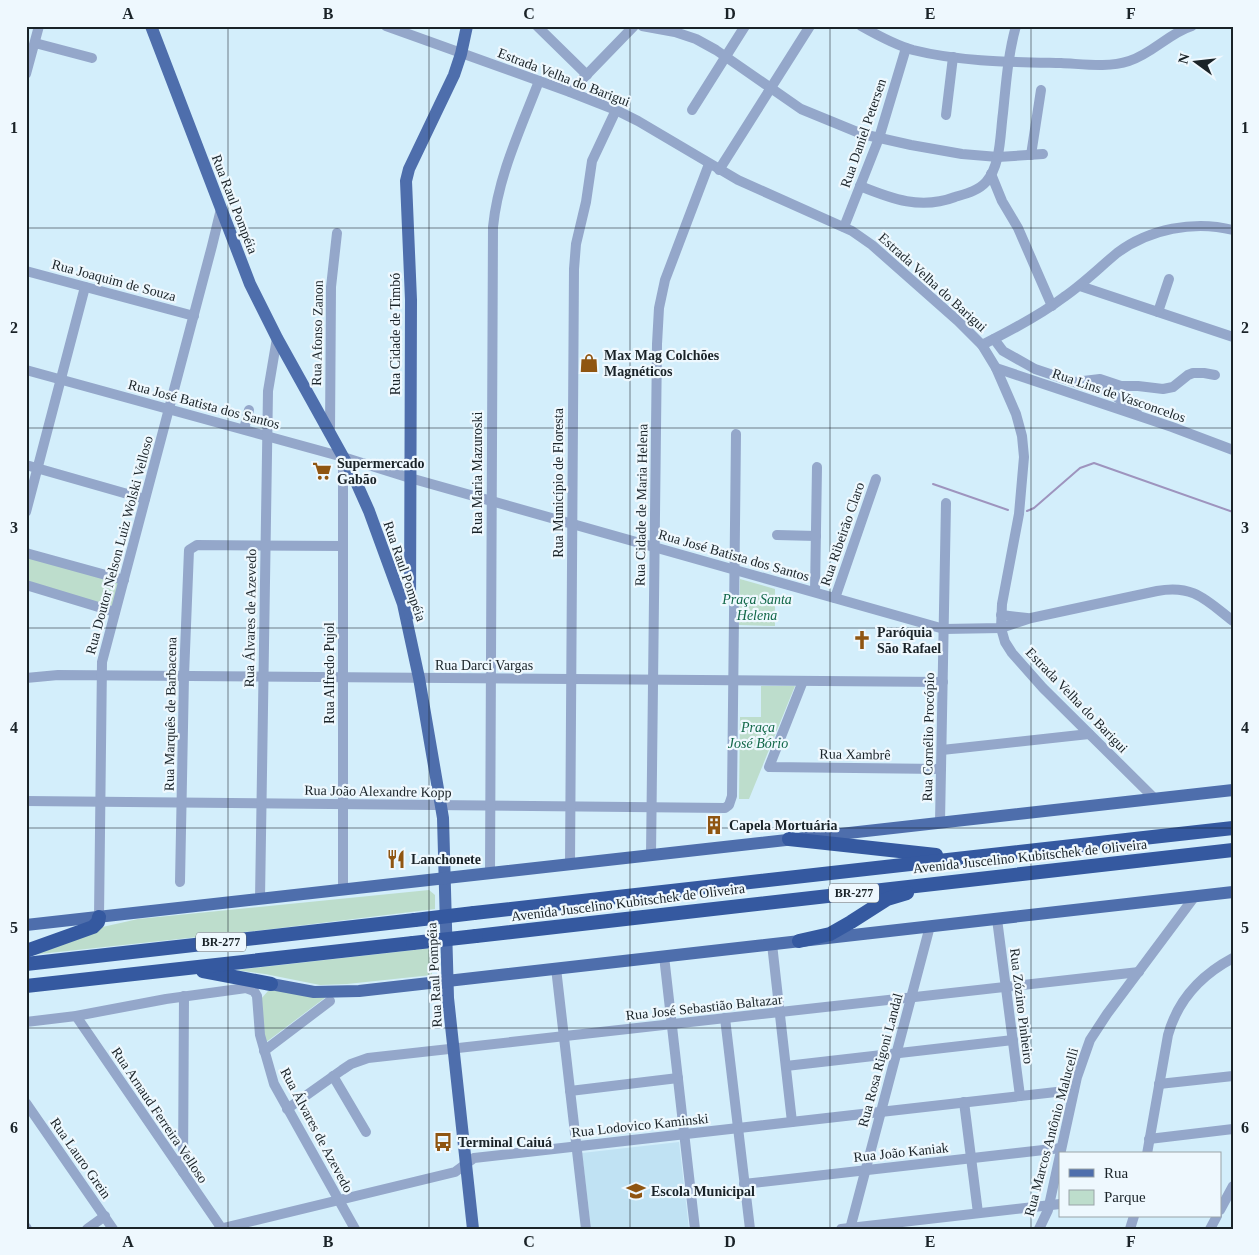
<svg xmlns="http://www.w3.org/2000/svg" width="1259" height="1255" font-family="'Times New Roman',serif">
<rect width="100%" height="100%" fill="#d3eefb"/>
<polygon fill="#c0e2f3" points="679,1142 689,1229 591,1229 582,1153"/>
<g fill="#bdddcc">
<polygon points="26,556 119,581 112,607 26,582"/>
<polygon points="740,579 775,589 775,626 739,625"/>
<polygon points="761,686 795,686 749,799 739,799 740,717 761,717"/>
<polygon points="429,890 435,895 435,909 272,929 30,955 98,928 138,919"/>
<polygon points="432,948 432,975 347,984 320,985 265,974 236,970"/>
<polygon points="276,989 326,997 265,1043 261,999 268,991"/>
</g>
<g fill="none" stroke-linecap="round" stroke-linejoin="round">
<g stroke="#9e94be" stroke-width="2">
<polyline points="933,484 1008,510"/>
<polyline points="1027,511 1034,508 1080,468 1094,463 1233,512"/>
</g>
<g stroke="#94a7ca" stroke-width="10">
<polyline points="386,26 570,92 616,110 638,121 738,180 852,231 872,245 958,321 982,345 996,368 1016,414 1022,436 1024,457 1019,514 1002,604 1001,628 1005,642 1012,653 1043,688 1155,799"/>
<polyline points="537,26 587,75"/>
<polyline points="642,26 675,32 696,39 716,50 801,109 862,134 911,145 962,154 998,157 1043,154"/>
<path d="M861,26C877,35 895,45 913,50C961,62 1012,62 1061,63C1083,64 1108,68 1129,61C1152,54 1169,33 1192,26"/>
<polyline points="35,43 92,58"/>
<polyline points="26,74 39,26"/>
<polyline points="570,92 634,26"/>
<polyline points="692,110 745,26"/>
<polyline points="946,115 953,57"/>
<polyline points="1031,155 1041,90"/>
<polyline points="719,170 810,26"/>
<polyline points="991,174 1002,201 1018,228 1052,306"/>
<path d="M860,186C892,199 921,210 955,197C965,194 978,191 986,182C1001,165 1000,135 1003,113C1006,84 1008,54 1016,26"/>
<polyline points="844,227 879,138 906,48"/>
<polyline points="26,271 194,316"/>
<polyline points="1080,286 1233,337"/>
<polyline points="1158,312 1169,279"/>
<polyline points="994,339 1003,351 1035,369 1080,384 1109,391 1137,413"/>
<path d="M982,345C1010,331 1039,316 1064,297C1083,284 1099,268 1117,253C1149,229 1194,220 1233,230"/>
<polyline points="996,368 1172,427 1233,450"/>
<path d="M26,370L343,457L410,478L944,629L1001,628L1031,618L1157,591C1193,584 1206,600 1233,621"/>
<polyline points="1075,382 1100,379 1121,386 1138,386 1163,389 1173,387 1188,375 1193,373 1204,373 1215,375"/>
<polyline points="244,429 249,410"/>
<polyline points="330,433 331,287 337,233"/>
<polyline points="26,465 145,499"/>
<polyline points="26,512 85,287"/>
<polyline points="777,535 816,536"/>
<polyline points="26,553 124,580"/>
<polyline points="26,585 115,612"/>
<polyline points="815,592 817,467"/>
<polyline points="835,598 876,479"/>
<polyline points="1001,615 1027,618"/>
<polyline points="26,678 58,675 943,682"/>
<polyline points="803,681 769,767 941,769"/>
<polyline points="942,750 1089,734"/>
<polyline points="26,801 725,808 729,805 732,796 736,434"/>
<polyline points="940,822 946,503"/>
<polyline points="651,855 657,344 659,308 665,280 709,164"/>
<polyline points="570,864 574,269 576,244 586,202 592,161 616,110"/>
<path d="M490,873L493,227C498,176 521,128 539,81"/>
<polyline points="180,882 184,676 189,550 197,545 343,546"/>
<polyline points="343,890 343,458"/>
<polyline points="260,899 268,391 277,338"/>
<polyline points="99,917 102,662 212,246 221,209"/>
<polyline points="997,919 1020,1096"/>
<polyline points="772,944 792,1122"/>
<polyline points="664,956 695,1229"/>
<polyline points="556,968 586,1229"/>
<polyline points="76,1016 222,1229"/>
<polyline points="725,1018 750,1229"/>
<polyline points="26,1022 76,1016 166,999 246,988 254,991 257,996 260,1035 274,1084 355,1229"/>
<polyline points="264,1051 330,1001"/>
<polyline points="786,1066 1013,1040"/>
<polyline points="333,1076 366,1132"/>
<polyline points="1159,1084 1233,1076"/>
<polyline points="570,1091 678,1078"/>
<polyline points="964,1102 978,1213"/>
<polyline points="26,1103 113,1229"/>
<polyline points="287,1109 342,1070 351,1064 368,1058 1139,972"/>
<polyline points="1149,1139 1233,1129"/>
<path d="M1147,1154L1168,1035C1178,999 1201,975 1233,958"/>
<polyline points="183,1172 184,996"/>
<polyline points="744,1184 1061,1148"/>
<polyline points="1220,1210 1233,1186"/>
<polyline points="26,1227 27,1229"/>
<polyline points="87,1229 105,1216"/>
<polyline points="219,1229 455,1172 474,1158 1074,1090"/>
<polyline points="841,1229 1060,1204"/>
<polyline points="850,1229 930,926"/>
<polyline points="1039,1229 1048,1210 1077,1077 1090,1040 1107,1014 1195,896"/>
<polyline points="1130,1229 1134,1216"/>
<polyline points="1210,1229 1217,1216"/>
</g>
<g stroke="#4e6eac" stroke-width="12">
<polyline points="151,26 250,284 277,338 352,473 369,511 403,604 419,678 443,818 448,998 473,1229"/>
<polyline points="410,614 411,300 406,181 409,169 454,75 461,54 467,26"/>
<polyline points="26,925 1233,790"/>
<polyline points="271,984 314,992 359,991 1233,892"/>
</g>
<g stroke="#3559a0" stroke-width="14">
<polyline points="789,839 936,855"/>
<polyline points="474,913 1233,828"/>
<polyline points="476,936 1233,850"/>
<polyline points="799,941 830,934 851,922 887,899 907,893"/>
<polyline points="26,951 93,927 98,922 99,917"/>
<polyline points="26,964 415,920"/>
<polyline points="203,971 271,984"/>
<polyline points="26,986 413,943"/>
</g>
<g stroke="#3559a0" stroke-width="14">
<polyline points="415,920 474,913"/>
<polyline points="413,943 476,936"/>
</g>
</g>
<path fill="none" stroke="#1a2328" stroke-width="1" stroke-opacity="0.55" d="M228,26V1229M429,26V1229M630,26V1229M830,26V1229M1031,26V1229M26,228H1233M26,428H1233M26,628H1233M26,828H1233M26,1028H1233"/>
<defs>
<g id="shop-bare" transform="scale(1.5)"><path d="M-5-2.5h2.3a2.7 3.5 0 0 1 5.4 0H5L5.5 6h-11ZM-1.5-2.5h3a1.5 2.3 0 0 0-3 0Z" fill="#8f5511" stroke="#eef8fe" stroke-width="2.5" paint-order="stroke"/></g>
<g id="supermarket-bare" transform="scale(1.5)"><path d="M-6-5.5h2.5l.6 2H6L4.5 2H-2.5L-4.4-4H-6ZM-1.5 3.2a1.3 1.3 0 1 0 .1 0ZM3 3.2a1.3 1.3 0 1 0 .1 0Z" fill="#8f5511" stroke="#eef8fe" stroke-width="2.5" paint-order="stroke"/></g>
<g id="church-bare" transform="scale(1.5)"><path d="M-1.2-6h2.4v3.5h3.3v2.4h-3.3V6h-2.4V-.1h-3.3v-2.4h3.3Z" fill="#8f5511" stroke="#eef8fe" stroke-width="2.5" paint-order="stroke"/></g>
<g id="building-bare" transform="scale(1.5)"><path d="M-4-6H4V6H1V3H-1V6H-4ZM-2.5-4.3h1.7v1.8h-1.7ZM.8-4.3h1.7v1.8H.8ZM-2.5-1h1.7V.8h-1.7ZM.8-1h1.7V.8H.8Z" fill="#8f5511" stroke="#eef8fe" stroke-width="2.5" paint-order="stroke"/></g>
<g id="restaurant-bare" transform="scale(1.5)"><path d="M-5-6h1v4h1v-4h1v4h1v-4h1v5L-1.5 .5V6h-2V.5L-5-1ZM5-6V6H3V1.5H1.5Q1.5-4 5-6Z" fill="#8f5511" stroke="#eef8fe" stroke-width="2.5" paint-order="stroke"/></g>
<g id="bus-bare" transform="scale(1.5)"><path d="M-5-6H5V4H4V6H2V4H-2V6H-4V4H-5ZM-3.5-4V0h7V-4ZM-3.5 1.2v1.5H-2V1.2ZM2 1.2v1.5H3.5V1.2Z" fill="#8f5511" stroke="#eef8fe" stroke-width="2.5" paint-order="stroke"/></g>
<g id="school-bare" transform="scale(1.5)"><path d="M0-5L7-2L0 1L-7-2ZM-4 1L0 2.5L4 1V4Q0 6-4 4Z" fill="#8f5511" stroke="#eef8fe" stroke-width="2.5" paint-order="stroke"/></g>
</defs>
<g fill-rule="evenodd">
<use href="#shop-bare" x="589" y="363"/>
<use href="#supermarket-bare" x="322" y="471"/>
<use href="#church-bare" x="862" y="640"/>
<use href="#building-bare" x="714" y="825"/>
<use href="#restaurant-bare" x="396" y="859"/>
<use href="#bus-bare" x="443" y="1142"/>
<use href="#school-bare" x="636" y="1191"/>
</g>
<g text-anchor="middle" stroke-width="4.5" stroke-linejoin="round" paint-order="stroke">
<g fill="#eef8fe" stroke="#5a6368" stroke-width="1">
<rect x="829" y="883.5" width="50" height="19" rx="4"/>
<rect x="196" y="932.5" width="50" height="19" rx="4"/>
</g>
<g font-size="12" font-weight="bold" fill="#1a2328">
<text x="854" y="897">BR-277</text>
<text x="221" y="946">BR-277</text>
</g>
<g font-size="14" fill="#1a2328" stroke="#eef8fe">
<text transform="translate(564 77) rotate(21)" y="5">Estrada Velha do Barigui</text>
<text transform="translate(863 133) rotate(-71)" y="5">Rua Daniel Petersen</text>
<text transform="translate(235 204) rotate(69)" y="5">Rua Raul Pompéia</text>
<text transform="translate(114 280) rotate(15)" y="5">Rua Joaquim de Souza</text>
<text transform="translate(933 282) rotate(42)" y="5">Estrada Velha do Barigui</text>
<text transform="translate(317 333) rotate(-89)" y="5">Rua Afonso Zanon</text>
<text transform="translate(395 334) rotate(-90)" y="5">Rua Cidade de Timbó</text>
<text transform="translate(1119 395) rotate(19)" y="5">Rua Lins de Vasconcelos</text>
<text transform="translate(204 404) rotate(15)" y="5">Rua José Batista dos Santos</text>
<text transform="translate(477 473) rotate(-90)" y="5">Rua Maria Mazuroski</text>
<text transform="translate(558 483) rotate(-90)" y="5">Rua Município de Floresta</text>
<text transform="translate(641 505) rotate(-89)" y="5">Rua Cidade de Maria Helena</text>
<text transform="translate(842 534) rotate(-71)" y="5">Rua Ribeirão Claro</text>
<text transform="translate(119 545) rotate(-75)" y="5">Rua Doutor Nelson Luiz Wolski Velloso</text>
<text transform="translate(734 555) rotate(16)" y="5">Rua José Batista dos Santos</text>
<text transform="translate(405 571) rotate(71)" y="5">Rua Raul Pompéia</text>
<text transform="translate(250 618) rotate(-89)" y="5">Rua Álvares de Azevedo</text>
<text x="484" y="670">Rua Darci Vargas</text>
<text transform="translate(329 673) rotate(-90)" y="5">Rua Alfredo Pujol</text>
<text transform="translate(1077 700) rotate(46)" y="5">Estrada Velha do Barigui</text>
<text transform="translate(170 714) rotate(-89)" y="5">Rua Marquês de Barbacena</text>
<text transform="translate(928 737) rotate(-89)" y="5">Rua Cornélio Procópio</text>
<text transform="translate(855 754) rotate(1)" y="5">Rua Xambrê</text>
<text transform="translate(378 791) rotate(1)" y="5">Rua João Alexandre Kopp</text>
<text transform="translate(1030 856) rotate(-6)" y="5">Avenida Juscelino Kubitschek de Oliveira</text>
<text transform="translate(628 902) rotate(-7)" y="5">Avenida Juscelino Kubitschek de Oliveira</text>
<text transform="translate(434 975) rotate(-93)" y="5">Rua Raul Pompéia</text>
<text transform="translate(1022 1006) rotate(83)" y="5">Rua Zózino Pinheiro</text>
<text transform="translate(704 1007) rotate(-6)" y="5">Rua José Sebastião Baltazar</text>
<text transform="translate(880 1060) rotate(-75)" y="5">Rua Rosa Rigoni Landal</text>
<text transform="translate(160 1115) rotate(56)" y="5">Rua Arnaud Ferreira Velloso</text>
<text transform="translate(640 1125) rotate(-6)" y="5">Rua Lodovico Kaminski</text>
<text transform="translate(317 1130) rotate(62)" y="5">Rua Álvares de Azevedo</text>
<text transform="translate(1051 1132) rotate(-75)" y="5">Rua Marcos Antônio Malucelli</text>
<text transform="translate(901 1152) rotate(-6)" y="5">Rua João Kaniak</text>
<text transform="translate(81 1158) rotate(55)" y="5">Rua Lauro Grein</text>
</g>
<g font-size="14" font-weight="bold" fill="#1a2328" stroke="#eef8fe" text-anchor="start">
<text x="604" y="360">Max Mag Colchões<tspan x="604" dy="16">Magnéticos</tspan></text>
<text x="337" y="468">Supermercado<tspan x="337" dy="16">Gabão</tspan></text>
<text x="877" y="637">Paróquia<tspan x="877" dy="16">São Rafael</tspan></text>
<text x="729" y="830">Capela Mortuária</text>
<text x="411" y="864">Lanchonete</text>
<text x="458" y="1147">Terminal Caiuá</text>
<text x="651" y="1196">Escola Municipal</text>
</g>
<g font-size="14" font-style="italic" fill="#116748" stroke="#eef8fe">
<text x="757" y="604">Praça Santa<tspan x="757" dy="16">Helena</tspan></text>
<text x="758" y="732">Praça<tspan x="758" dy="16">José Bório</tspan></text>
</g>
</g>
<rect width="1259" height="1255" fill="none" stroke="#eef8fe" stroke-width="55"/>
<rect x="1059" y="1152" width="162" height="65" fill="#eef8fe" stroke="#99a3a8"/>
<rect x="1069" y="1169" width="25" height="8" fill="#4e6eac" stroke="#99a3a8"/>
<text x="1104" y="1178" font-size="15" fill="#1a2328">Rua</text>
<rect x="1069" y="1190" width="25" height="15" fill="#bdddcc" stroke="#99a3a8"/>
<text x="1104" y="1202" font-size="15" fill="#1a2328">Parque</text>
<g transform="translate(1196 62) rotate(285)" stroke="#eef8fe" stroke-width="4" paint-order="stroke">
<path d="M0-4L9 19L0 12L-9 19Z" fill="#1a2328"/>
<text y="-8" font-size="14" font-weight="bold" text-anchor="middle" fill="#1a2328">N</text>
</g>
<rect x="28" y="28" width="1204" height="1200" fill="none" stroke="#1a2328" stroke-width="2"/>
<g font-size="16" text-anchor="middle" font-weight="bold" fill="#1a2328">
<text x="128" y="19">A</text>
<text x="328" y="19">B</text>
<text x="529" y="19">C</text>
<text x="730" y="19">D</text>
<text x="930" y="19">E</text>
<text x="1131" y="19">F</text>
<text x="14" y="133">1</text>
<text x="1245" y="133">1</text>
<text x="14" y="333">2</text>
<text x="1245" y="333">2</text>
<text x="14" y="533">3</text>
<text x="1245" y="533">3</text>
<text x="14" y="733">4</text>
<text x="1245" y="733">4</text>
<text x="14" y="933">5</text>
<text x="1245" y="933">5</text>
<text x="14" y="1133">6</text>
<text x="1245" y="1133">6</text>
<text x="128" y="1247">A</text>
<text x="328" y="1247">B</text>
<text x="529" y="1247">C</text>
<text x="730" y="1247">D</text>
<text x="930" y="1247">E</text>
<text x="1131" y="1247">F</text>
</g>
</svg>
